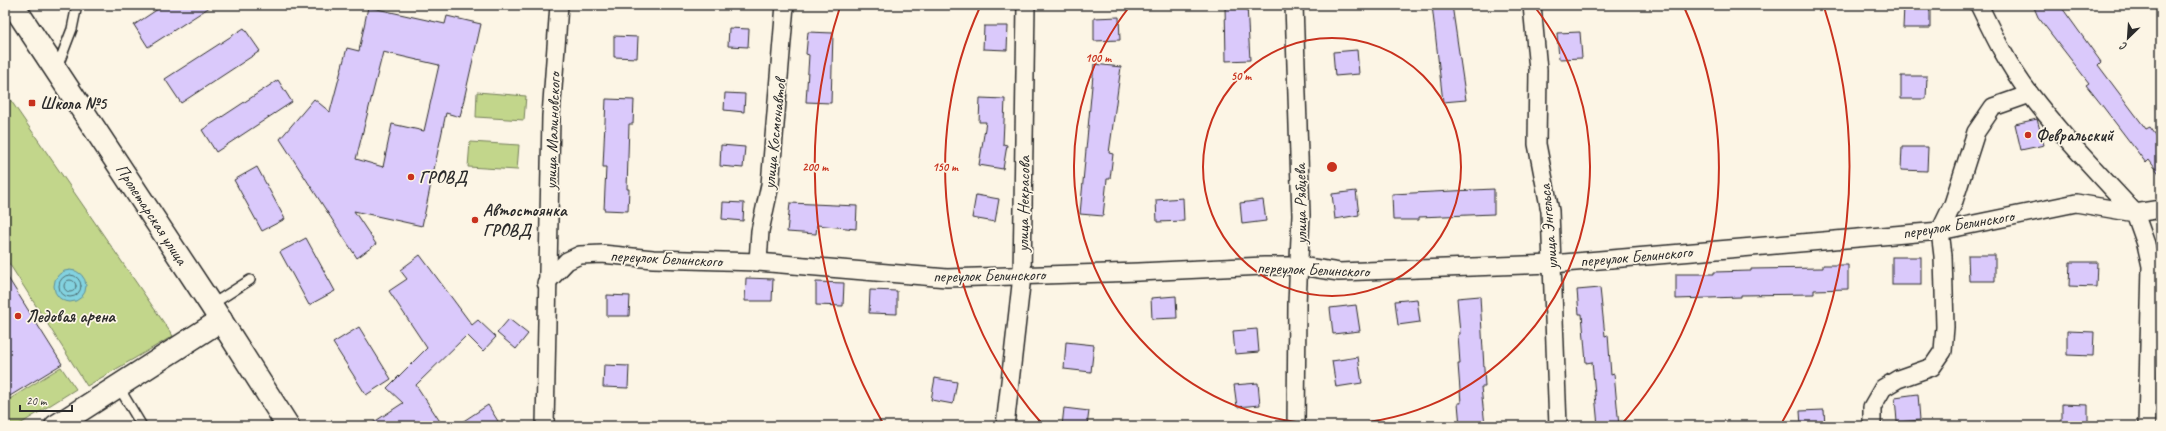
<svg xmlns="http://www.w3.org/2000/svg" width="2166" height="431" font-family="Caveat,sans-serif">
<rect width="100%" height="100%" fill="#fcf5e5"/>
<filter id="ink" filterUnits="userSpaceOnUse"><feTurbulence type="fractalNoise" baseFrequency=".025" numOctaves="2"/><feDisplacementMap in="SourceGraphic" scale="8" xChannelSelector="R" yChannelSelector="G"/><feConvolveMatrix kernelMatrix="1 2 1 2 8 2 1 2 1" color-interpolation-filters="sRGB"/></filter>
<g filter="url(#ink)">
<g fill="#c2d68b" stroke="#76805b">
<polygon points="5,92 173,336 87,386 5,257"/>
<polygon points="477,92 526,96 524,120 476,117"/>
<polygon points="470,142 519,145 517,170 468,167"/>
<polygon points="61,367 76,389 17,426 5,426 5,402"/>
</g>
<circle fill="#83d2df" stroke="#608f97" cx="70" cy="286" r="16"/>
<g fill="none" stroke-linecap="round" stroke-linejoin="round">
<g stroke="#4e6e73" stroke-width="1">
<circle cx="70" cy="286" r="11"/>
<circle cx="70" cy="286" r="6"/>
</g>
</g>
<g fill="#dac9fb" stroke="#2b2b2b" fill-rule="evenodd">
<polygon points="164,5 213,5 148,47 134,25"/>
<polygon points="1225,5 1247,5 1250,60 1226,61"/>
<polygon points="1432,5 1452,5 1466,100 1443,102"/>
<polygon points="1904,5 1930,5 1930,28 1903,28"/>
<polygon points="2033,5 2060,5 2101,62 2098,65 2146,129 2150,127 2161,142 2161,176 2149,160 2146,163 2101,104 2086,85 2089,83 2038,17"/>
<path d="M368,7L445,24L447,16L481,24L460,117L446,113L422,226L354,211L376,244L357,258L280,139L314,99L330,112L347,48L359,51ZM383,52L439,65L424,131L392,124L383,167L356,159Z"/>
<polygon points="1119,17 1120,40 1094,41 1094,18"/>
<polygon points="984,26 1008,26 1007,50 983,49"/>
<polygon points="244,28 260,51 181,103 165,79"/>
<polygon points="729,28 749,29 748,47 728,46"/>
<polygon points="808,32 833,33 831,103 806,102 809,55 806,54"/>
<polygon points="1580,32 1582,58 1559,59 1557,33"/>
<polygon points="614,36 638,37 637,58 614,57"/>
<polygon points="1357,50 1359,74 1335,76 1333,52"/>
<polygon points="1094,64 1121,67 1109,153 1113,154 1110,179 1107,179 1103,216 1080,214"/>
<polygon points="1901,76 1927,76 1926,99 1901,99"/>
<polygon points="278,80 292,102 216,152 202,130"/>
<polygon points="725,93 745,94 744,112 724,110"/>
<polygon points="980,98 1005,99 1003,144 1007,145 1003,169 979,165 986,122 979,122"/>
<polygon points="606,99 634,100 633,124 629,124 627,189 629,189 628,211 604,210 606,167 603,167"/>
<polygon points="2037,119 2044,145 2021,150 2015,124"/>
<polygon points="721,145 745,147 743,168 720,166"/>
<polygon points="1902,147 1928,147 1927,171 1901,170"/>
<polygon points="257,167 285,219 262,231 234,180"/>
<polygon points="1494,189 1494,214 1419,217 1419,220 1393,220 1392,194"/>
<polygon points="1356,191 1359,215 1335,219 1332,194"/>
<polygon points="976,195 999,199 995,222 972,218"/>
<polygon points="1183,198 1184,221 1157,222 1156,200"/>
<polygon points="1263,200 1266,221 1242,224 1240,203"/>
<polygon points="723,202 744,203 743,221 722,219"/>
<polygon points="790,203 857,206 856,229 817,225 816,234 787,232"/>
<polygon points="306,238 335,291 309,305 280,252"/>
<polygon points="420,255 472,325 478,320 496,337 483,351 467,335 416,385 443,426 368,426 403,403 387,388 427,348 389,291 407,279 400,270"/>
<polygon points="1968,255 1995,255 1995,281 1969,281"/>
<rect x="1892" y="257" width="29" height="28"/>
<polygon points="2070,262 2097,262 2096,287 2069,286"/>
<polygon points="1823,265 1848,265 1848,289 1814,290 1814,294 1741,295 1741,297 1676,299 1676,274 1714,274 1714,272 1751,271 1751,269 1823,268"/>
<polygon points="5,273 62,364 5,399"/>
<polygon points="746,278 773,279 772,301 745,301"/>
<polygon points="816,282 844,283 843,306 816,305"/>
<polygon points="1600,288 1605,336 1608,335 1611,375 1614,374 1619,426 1598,426 1592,362 1586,363 1582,314 1579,314 1577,290"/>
<polygon points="870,290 897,291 897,314 869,313"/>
<polygon points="607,295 630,296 629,316 607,316"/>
<polygon points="1176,296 1177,318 1152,319 1151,298"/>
<polygon points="1480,296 1485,387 1481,387 1485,426 1460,426 1458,403 1461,403 1458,364 1460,364 1458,335 1460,334 1457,298"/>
<polygon points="1417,299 1420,322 1398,325 1395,301"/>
<polygon points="1356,305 1360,331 1333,334 1330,308"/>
<polygon points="509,319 528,334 516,349 497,333"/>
<polygon points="359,327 391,379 366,395 333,343"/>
<polygon points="1257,329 1259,352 1235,354 1233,331"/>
<polygon points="2067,331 2094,332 2093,356 2067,355"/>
<polygon points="1066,342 1094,345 1091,372 1064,369"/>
<polygon points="1358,357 1362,383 1336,387 1332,361"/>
<polygon points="604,365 629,366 628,388 603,387"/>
<polygon points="935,378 957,382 953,404 931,400"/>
<polygon points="1258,383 1260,405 1237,407 1234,385"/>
<polygon points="1918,394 1920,420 1897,422 1895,397"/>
<polygon points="2062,404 2088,405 2088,426 2062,426"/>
<polygon points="488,405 501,426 456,426"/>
<polygon points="1064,408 1089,411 1087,426 1062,426"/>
<polygon points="1824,410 1825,426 1801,426 1800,411"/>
</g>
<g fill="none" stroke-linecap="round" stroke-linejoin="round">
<g stroke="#2b2b2b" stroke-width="12">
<g id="lane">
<polyline points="57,68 72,29 77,5"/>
<polyline points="211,305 250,280"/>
<polyline points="122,384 124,396 142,426"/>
</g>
</g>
<g stroke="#2b2b2b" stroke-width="20">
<g id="street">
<polyline points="1294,5 1301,215 1297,304 1296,426"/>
<polyline points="1532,5 1538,70 1537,144 1550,211 1558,426"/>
<path d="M1979,5C1994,36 2009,67 2030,94C2062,136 2099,174 2135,213L2161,209"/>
<polyline points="758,262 760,231 770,185 785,5"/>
<polyline points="546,283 567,261 580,255 602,254 653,259 758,262 947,278 1139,272 1264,266 1300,266 1339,272 1552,264 1940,231 2076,203 2135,213 2146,244 2151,266 2147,426"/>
<polyline points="545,426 551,116 559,5"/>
<polyline points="1005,426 1022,276 1026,5"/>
<polyline points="1872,426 1872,407 1883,388 1898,379 1932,367 1943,351 1945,327 1943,256 1940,231 1953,204 1976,132 1993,107 2030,94"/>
</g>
</g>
<g stroke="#2b2b2b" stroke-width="25">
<g id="secondary">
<polyline points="13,5 211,305 288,426"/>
<polyline points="56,426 221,320"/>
</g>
</g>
<use href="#lane" stroke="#fcf5e5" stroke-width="9"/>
<use href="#street" stroke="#fcf5e5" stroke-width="17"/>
<use href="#secondary" stroke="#fcf5e5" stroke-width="22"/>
</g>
</g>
<g fill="none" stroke="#c8321e" stroke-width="2">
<circle cx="1332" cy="167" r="129"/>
<path d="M1534 6A258 258 0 1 1 1130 6"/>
<path d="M1044 426A387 387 0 0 1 980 7M1684 7A387 387 0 0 1 1620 426"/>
<path d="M884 425A517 517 0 0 1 840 7M1824 7A517 517 0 0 1 1780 426"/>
</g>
<g fill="#c8321e" stroke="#fcf5e5" stroke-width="1.5">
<rect x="28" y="99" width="8" height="8" rx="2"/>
<circle cx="2028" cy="135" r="4"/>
<circle cx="411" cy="177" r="4"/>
<circle cx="475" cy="220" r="4"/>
<circle cx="18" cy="316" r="4"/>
</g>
<g text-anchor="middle" stroke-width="3.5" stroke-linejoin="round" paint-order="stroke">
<g font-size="17" font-weight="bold" fill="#2b2b2b" stroke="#fcf5e5" text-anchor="start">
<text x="40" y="109">Школа №5</text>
<text x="2036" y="141">Февральский</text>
<text x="419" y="183">ГРОВД</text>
<text x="483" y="216">Автостоянка<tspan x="483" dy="20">ГРОВД</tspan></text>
<text x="26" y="322">Ледовая арена</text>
</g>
<g font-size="17" fill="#2b2b2b" stroke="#fcf5e5">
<text transform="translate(552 131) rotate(-88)" y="6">улица Малиновского</text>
<text transform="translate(774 134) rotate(-84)" y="6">улица Космонавтов</text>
<text transform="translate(1023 204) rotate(-89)" y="6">улица Некрасова</text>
<text transform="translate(1300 204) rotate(-91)" y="6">улица Рябцева</text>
<text transform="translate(152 214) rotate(57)" y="6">Пролетарская улица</text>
<text transform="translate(1958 224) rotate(-9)" y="6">переулок Белинского</text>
<text transform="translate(1548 227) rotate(-95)" y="6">улица Энгельса</text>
<text transform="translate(1636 256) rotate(-5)" y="6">переулок Белинского</text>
<text transform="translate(666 258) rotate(3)" y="6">переулок Белинского</text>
<text transform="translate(1313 269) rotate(2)" y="6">переулок Белинского</text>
<text transform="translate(989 275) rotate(-1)" y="6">переулок Белинского</text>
</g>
</g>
<circle cx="1332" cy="167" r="6" fill="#c8321e" stroke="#fcf5e5" stroke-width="2"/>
<g font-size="12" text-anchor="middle" font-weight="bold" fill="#c8321e" stroke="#fcf5e5" stroke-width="3.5" stroke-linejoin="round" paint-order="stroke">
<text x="1098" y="62">100 m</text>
<text x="1241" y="80">50 m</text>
<text x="815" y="171">200 m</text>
<text x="945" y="171">150 m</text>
</g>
<rect width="2166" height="431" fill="none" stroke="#fcf5e5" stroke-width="20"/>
<rect x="10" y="10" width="2146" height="411" fill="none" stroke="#2b2b2b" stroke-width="1.5" filter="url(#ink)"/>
<g transform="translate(2128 38) rotate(205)" stroke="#fcf5e5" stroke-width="3" paint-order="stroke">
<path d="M0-3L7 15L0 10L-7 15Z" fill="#2b2b2b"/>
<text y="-6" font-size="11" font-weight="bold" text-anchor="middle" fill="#2b2b2b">С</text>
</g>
<path d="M20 405v6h52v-6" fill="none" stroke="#2b2b2b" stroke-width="2"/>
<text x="26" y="405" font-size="12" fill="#2b2b2b" stroke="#fcf5e5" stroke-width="3" paint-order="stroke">20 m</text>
</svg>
